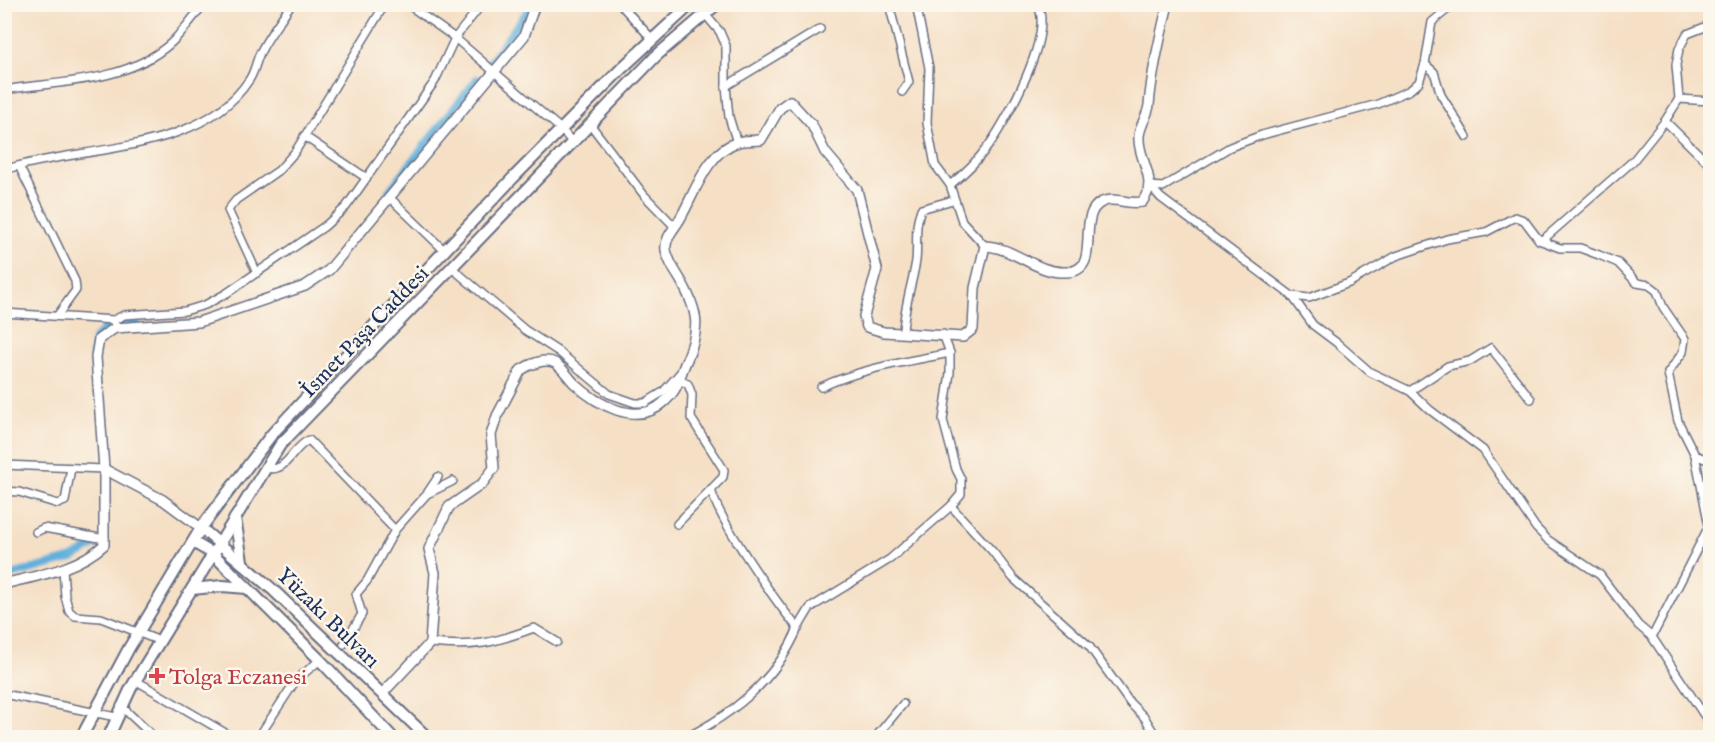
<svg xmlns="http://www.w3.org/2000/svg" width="1715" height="742" font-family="'IM FELL English',serif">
<rect width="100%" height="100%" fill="#fbf7ec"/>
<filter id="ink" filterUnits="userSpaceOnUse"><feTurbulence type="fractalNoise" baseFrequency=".0167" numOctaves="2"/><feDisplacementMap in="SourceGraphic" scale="12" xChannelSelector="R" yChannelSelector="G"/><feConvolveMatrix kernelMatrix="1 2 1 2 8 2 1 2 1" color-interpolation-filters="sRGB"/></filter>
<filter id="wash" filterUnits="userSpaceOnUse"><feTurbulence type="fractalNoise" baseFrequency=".008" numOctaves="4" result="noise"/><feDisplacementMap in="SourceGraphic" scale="24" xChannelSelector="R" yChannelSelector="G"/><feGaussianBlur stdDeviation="1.35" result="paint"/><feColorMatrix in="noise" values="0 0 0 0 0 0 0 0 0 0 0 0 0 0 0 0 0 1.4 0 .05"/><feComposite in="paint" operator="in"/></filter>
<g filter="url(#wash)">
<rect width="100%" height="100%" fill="#f5dfc5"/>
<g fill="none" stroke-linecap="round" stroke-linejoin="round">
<g stroke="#61b0dc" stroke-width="8">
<polyline points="488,65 532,5"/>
<polyline points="389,191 477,79"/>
<polyline points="122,322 137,323"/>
<polyline points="93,358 95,339 105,328"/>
<polyline points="4,577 73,558 96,544"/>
</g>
</g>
</g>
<g filter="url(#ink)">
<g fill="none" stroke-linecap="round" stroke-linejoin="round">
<g stroke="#676d82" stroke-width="10">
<g id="minor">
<polyline points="407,4 455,38 562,130 572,142"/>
<polyline points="620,4 653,40"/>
<polyline points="889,4 909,82 902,92"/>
<polyline points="916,4 929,68 927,123 935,165 950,185 962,221 985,246"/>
<polyline points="4,5 6,4"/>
<polyline points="705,14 720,32 726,46 726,86 729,117 737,143"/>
<polyline points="1710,25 1687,34 1679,49 1676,65 1679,99 1665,121 1710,165"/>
<polyline points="1425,64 1434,72 1441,95 1467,137"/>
<polyline points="726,86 820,29"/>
<path d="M4,90C61,81 126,83 171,43C183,32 193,17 204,4"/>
<polyline points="1679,99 1710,101"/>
<polyline points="590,124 644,195 675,227"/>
<polyline points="304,136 365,177"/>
<polyline points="19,166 75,281 76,290 57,316"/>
<path d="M4,170C80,145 200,155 249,80C255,72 256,60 261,51C269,35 281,20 291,4"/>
<path d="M950,185C964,174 978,160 989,145C1007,120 1055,33 1037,4"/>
<polyline points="1150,186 1161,198 1292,296 1309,298 1349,283 1396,256 1447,239 1486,232 1515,217 1524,220 1539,240 1545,238 1633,161 1665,121"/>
<polyline points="1150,186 1163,187 1230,147 1262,135 1378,104 1410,90 1419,82 1425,64 1432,22 1454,4"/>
<polyline points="390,198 445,251"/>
<polyline points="1539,240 1560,248 1580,248 1599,255 1618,263 1637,283 1649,285 1657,291 1663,307 1685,339 1683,352 1668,373 1678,421 1695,455"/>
<polyline points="452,268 525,330 559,352 609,394 635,403 645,403 663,392 679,374"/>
<polyline points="257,273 228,210 236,200 279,170 295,152 385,4"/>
<polyline points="1292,296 1313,325 1337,343 1370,372 1410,391 1430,410 1483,450 1536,528 1548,540 1600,575 1638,625 1652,637 1710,724"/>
<polyline points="4,313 114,320"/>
<polyline points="115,328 114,320 124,315 185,311 205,305 227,293 325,226 346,207 435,81 455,38 482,4"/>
<path d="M903,332C904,307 912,285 916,261C918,242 914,227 921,209L953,200"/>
<polyline points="943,334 950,353 950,373 943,420 956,469 961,479 961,494 951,506 993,552 1013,578 1089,646 1130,703 1145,718 1157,738"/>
<path d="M821,387C862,368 905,362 950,353"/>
<polyline points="1410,391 1448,366 1470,361 1491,348 1531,399"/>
<polyline points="4,465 104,469"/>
<path d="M266,468C287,474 292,447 309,440L395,530L427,494L453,481"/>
<polyline points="4,491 19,492 58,504 65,501 71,468"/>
<polyline points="428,492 438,477"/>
<polyline points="677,524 723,477 724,470 691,418 692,395 688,384 681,381"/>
<polyline points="36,532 44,528 105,539"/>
<polyline points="63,569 65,596 69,611 75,616 101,618 160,641"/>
<polyline points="798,628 810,608 890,559 951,506"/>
<polyline points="1652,637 1709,526 1695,455 1710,461"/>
<path d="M430,643C474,648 493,643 534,628L557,642"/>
<polyline points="344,644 362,614 356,594 367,581 395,530"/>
<polyline points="135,680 234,738"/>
<polyline points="4,694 116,717"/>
<polyline points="121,706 155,738"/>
<polyline points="258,738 296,680 320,660"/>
<path d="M685,738C735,713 777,679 798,628C777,604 717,518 711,489"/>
<polyline points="875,738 903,704"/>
</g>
</g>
<g stroke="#676d82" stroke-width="12">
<g id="tertiary">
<polyline points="104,469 163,500 201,528"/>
<path d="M4,584C39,575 76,570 104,545V469L96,357L99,339L115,328L199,322L305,286L329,270L524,36L535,4"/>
<path d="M382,694L430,643L435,573L429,549L449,507L482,484L494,468L491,435L497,416L521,370C530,364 545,358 555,363C563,368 568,377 574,383C596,404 636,427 663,403C679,389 678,380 685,364C701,329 699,312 680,279C674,270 668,260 666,250C664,238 676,227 681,217C695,193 707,151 738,142C745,140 753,141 761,140L780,108L790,101L812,125L825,152L857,190L877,269L864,316L867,327L884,332L963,337L973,329L975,288L985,246C1014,247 1036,274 1067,272C1104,271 1074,215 1102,202C1114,196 1128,205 1142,202C1160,179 1137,160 1139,136C1140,125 1148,115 1149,105C1152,71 1160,38 1168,4"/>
</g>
</g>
<g stroke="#676d82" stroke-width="14">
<g id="secondary">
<polyline points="235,518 242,561"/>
<polyline points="201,528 272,589 428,738"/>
<polyline points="193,542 213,554 320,660 393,738"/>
<polyline points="192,589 222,586 247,588"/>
<polyline points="81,738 129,648 201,528 272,434 512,179 622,68 691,4"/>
<polyline points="108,738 131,688 280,445 656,56 717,4"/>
</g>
</g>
<use href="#minor" stroke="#fff" stroke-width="7"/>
<use href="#tertiary" stroke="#fff" stroke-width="9"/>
<use href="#secondary" stroke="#fff" stroke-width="10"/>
</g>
</g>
<path fill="#e0444e" stroke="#fbf7ec" stroke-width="2" d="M154 667h6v6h6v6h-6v6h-6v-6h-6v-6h6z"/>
<g text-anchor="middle" stroke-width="5" stroke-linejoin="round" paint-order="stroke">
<g font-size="22" fill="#1b2f5e" stroke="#fbf7ec">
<text transform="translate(364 331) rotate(-46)" y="8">İsmet Paşa Caddesi</text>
<text transform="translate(329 617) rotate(44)" y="8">Yüzakı Bulvarı</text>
</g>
<g font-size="22" fill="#be3a42" stroke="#fbf7ec" text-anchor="start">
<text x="169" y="684">Tolga Eczanesi</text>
</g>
</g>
<rect width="1715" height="742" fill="none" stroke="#fbf7ec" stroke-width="24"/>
</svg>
